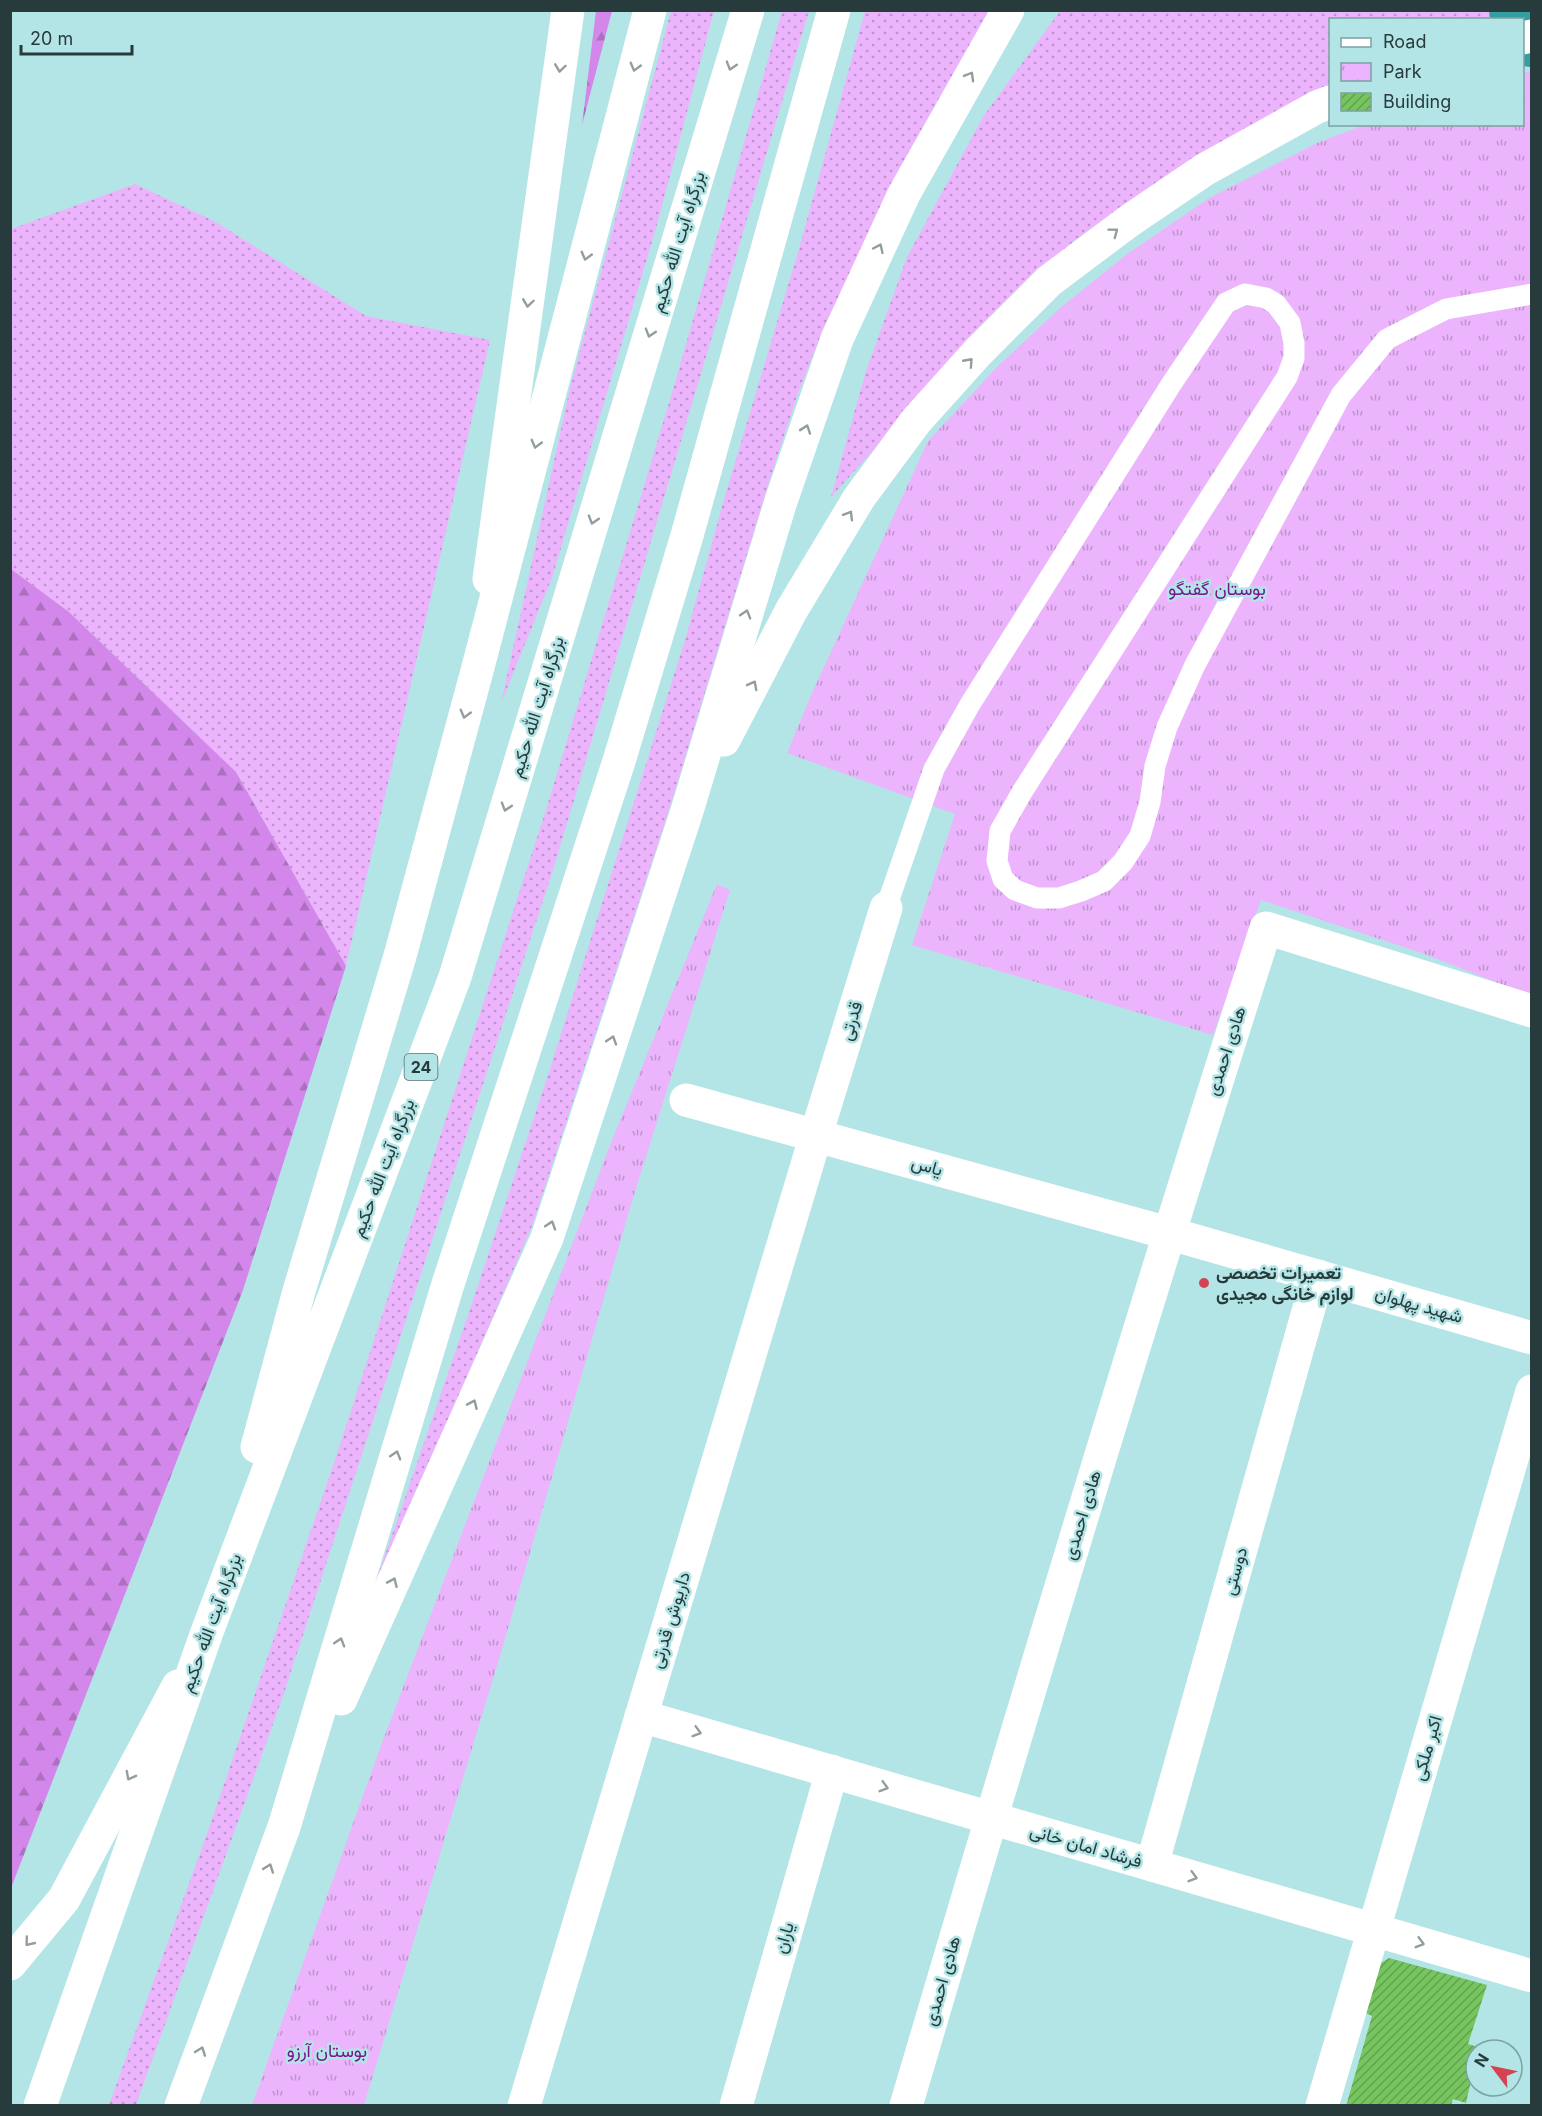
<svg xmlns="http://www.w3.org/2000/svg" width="1542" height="2116" font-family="Inter,Vazirmatn,sans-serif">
<defs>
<pattern id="grass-dots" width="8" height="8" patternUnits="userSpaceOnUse" patternTransform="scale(1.5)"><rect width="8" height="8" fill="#ecb4fc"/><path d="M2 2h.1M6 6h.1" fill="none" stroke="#bf94cd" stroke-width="1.8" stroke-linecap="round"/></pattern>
<pattern id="forest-firs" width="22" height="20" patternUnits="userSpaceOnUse" patternTransform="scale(1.5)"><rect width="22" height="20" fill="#d487ea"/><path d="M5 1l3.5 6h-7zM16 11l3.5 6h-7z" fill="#ac70bf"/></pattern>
<pattern id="park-tufts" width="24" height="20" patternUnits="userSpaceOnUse" patternTransform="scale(1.5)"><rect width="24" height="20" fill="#ecb4fc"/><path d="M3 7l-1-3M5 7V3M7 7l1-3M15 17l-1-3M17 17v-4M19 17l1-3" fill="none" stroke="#bf94cd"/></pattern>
<pattern id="building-hatch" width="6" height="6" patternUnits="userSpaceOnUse" patternTransform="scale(1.5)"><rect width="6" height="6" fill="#77c55e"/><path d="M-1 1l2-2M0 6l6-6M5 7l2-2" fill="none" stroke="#62a14f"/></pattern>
</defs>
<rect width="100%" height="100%" fill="#b4e5e6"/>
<g fill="url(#grass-dots)">
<polygon points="671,11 714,11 656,228 552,578 501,703 570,388"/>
<polygon points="782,11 809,11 554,867 283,1696 136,2105 109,2105 209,1828 335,1460 546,810 669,403"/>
<polygon points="865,11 991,11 881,210 824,327 797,396 768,485 669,810 532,1226 362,1622 468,1315 548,1075 685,640 725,496 798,252"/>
<polygon points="1060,11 1531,11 1531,21 1523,23 1522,20 1330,20 1330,91 1174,171 1075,240 972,341 831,497 865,374 907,257 983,117"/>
<polygon points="135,184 214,221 366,316 490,340 346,966 236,772 69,612 11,569 11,229"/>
</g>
<g fill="url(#forest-firs)">
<polygon points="596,11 612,11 582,125"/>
<polygon points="11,569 69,612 236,772 346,966 243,1290 11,1888"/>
</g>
<g fill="url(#park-tufts)">
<polygon points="1531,71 1531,996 1422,953 1261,900 1213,1035 912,945 955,814 787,753 812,693 928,441 996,368 1059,309 1127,254 1211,197 1317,143 1364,125 1522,124 1523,73"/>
<polygon points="717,884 730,890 633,1198 500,1656 364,2105 252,2105 383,1740 610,1145"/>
</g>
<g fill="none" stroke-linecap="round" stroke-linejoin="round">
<polyline stroke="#339fa3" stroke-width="68" points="1523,10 1532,33"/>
</g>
<polygon fill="url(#building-hatch)" points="1389,1958 1487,1985 1468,2044 1478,2047 1476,2050 1476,2059 1466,2103 1453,2099 1451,2106 1346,2106 1372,2016 1366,2013 1381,1963"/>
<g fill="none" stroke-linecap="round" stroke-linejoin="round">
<polyline stroke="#fff" stroke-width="21" points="886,908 934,769 969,706 1172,383 1226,303 1245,294 1266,298 1276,304 1290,323 1294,343 1294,358 1287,377 1022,792 1000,831 997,861 1003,879 1015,890 1037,898 1059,898 1081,891 1104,881 1123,862 1140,836 1150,802 1155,766 1167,727 1195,665 1341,395 1387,339 1446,309 1532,294"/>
<g stroke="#fff" stroke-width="33">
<polyline points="686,1100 1168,1233 1532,1338"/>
<polyline points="641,1716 1532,1976"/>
<polyline points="1152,1865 1318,1276"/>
<polyline points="524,2106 816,1135 886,908"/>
<polyline points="736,2106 832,1771"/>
<path d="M906,2106C1022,1712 1140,1319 1266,928L1532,1011"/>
<polyline points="1322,2106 1532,1391"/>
</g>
<g stroke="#fff" stroke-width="33">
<polyline points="489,579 568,10"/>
<polyline points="10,1964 64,1899 178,1686"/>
</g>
<g stroke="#fff" stroke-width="33">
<polyline points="1522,38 1532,36"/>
<polyline points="724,740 791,611 859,498 916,421 978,352 1049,281 1129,221 1204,170 1317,107 1330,102"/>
<polyline points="257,1447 299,1291 400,956 477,671 650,10"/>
<polyline points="341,1699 547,1238 687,811 781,501 837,339 904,194 1008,10"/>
<polyline points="40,2106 207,1632 455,977 748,10"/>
<polyline points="181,2106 284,1827 448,1284 619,761 686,539 834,10"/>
</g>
</g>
<defs><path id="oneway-chevron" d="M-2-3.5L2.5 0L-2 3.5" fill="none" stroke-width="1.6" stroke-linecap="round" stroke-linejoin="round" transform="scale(1.5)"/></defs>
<g stroke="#949d9e">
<use href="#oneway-chevron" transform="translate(731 66) rotate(107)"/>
<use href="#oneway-chevron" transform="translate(635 67) rotate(105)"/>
<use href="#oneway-chevron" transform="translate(560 68) rotate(98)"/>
<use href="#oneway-chevron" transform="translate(970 76) rotate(-60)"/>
<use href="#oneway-chevron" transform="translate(1114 232) rotate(-37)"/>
<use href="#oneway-chevron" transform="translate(879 248) rotate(-65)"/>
<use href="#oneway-chevron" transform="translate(586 256) rotate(105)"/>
<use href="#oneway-chevron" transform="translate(528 303) rotate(98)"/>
<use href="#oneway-chevron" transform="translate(650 333) rotate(107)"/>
<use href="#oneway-chevron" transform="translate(969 362) rotate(-48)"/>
<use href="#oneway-chevron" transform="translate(806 429) rotate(-71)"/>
<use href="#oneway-chevron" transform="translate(536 444) rotate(105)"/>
<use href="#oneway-chevron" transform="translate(849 515) rotate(-59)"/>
<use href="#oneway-chevron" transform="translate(593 520) rotate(107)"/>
<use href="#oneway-chevron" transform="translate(746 614) rotate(-73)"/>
<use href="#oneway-chevron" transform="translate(753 685) rotate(-62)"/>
<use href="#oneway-chevron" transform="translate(465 714) rotate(105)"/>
<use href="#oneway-chevron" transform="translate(506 807) rotate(107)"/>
<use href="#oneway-chevron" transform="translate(612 1040) rotate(-72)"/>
<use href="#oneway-chevron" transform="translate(551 1225) rotate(-72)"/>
<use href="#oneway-chevron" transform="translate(473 1404) rotate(-66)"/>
<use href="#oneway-chevron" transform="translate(396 1455) rotate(-73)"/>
<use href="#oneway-chevron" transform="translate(393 1582) rotate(-66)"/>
<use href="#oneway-chevron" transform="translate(340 1642) rotate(-73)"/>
<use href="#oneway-chevron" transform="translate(697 1732) rotate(16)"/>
<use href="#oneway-chevron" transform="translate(130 1776) rotate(118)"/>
<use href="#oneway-chevron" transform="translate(884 1787) rotate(16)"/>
<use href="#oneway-chevron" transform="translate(269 1868) rotate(-70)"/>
<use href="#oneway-chevron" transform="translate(1193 1877) rotate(16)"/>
<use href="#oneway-chevron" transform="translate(29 1942) rotate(129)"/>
<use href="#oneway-chevron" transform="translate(1420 1943) rotate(16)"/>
<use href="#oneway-chevron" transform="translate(201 2051) rotate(-70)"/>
</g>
<circle fill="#d44352" stroke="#b4e5e6" stroke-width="2" cx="1204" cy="1283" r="6"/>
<g text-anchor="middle" stroke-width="5" stroke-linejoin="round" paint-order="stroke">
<rect fill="#b4e5e6" stroke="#526e6f" stroke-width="1.5" x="404.5" y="1054" width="33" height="26" rx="4.5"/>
<g font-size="16" font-weight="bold" fill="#283b3c">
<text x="421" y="1073">24</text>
</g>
<g font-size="18" fill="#283b3c" stroke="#b4e5e6">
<text transform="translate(678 242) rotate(-73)" y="6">بزرگراه آیت الله حکیم</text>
<text transform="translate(537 707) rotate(-73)" y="6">بزرگراه آیت الله حکیم</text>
<text transform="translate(851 1021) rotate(-73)" y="6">قدرتی</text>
<text transform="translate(1226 1051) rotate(-72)" y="6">هادی احمدی</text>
<text transform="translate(927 1166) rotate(16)" y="6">یاس</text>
<text transform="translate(383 1168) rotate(-69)" y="6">بزرگراه آیت الله حکیم</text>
<text transform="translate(1419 1305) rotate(16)" y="6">شهید پهلوان</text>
<text transform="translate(1082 1515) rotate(-73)" y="6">هادی احمدی</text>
<text transform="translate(1235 1571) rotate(-74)" y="6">دوستی</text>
<text transform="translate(670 1620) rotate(-73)" y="6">داریوش قدرتی</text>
<text transform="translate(211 1623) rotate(-70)" y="6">بزرگراه آیت الله حکیم</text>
<text transform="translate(1427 1748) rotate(-74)" y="6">اکبر ملکی</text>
<text transform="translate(1086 1846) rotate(16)" y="6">فرشاد امان خانی</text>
<text transform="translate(784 1938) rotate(-74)" y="6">یاران</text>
<text transform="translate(942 1981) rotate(-74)" y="6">هادی احمدی</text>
</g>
<g font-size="18" fill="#77158e" stroke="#b4e5e6">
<text x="1217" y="595">بوستان گفتگو</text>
<text x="327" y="2057">بوستان آرزو</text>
</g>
<g font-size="18" font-weight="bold" fill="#283b3c" stroke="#b4e5e6" text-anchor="start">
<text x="1216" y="1279">تعمیرات تخصصی<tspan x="1216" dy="21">لوازم خانگی مجیدی</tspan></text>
</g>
</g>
<rect width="1542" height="2116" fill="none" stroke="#283b3c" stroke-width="24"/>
<rect x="1329" y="18" width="195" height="108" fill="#b4e5e6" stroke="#7ca1a2" stroke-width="1.5"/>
<rect x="1341" y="38" width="30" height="9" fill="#ffffff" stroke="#7ca1a2" stroke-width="1.5"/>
<text x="1383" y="48" font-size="18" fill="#283b3c">Road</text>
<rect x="1341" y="63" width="30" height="18" fill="url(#park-tufts)" stroke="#7ca1a2" stroke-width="1.5"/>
<text x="1383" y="78" font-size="18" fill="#283b3c">Park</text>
<rect x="1341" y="93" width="30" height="18" fill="url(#building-hatch)" stroke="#7ca1a2" stroke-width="1.5"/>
<text x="1383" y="108" font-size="18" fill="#283b3c">Building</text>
<g transform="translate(1494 2068) rotate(302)"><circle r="28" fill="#b4e5e6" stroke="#7ca1a2" stroke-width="1.5"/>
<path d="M0-4.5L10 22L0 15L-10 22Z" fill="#d44352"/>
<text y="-9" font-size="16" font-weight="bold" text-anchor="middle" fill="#283b3c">N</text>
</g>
<path d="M21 45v9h111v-9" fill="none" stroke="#283b3c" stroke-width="3"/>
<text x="30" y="45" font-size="18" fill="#283b3c" stroke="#b4e5e6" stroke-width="4.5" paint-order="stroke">20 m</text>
</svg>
